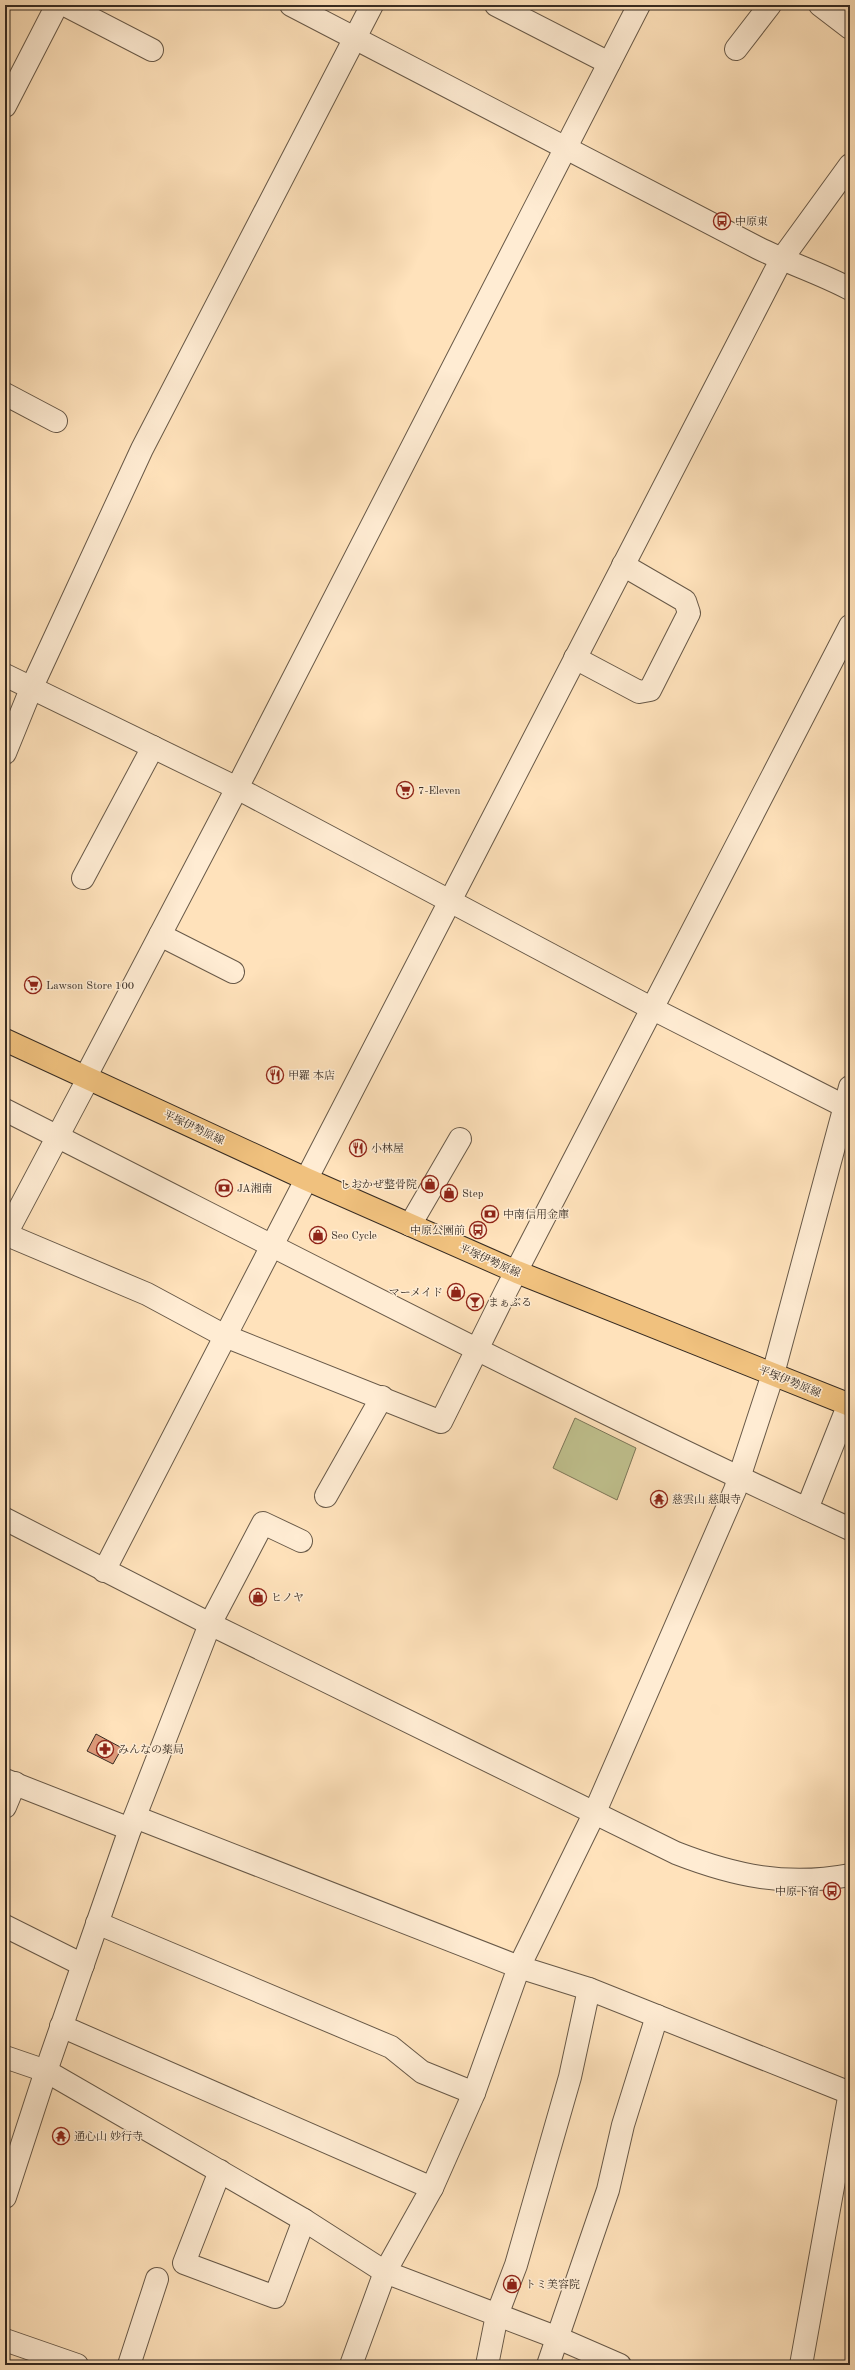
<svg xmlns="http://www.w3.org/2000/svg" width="855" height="2370" font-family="'Old Standard TT','Noto Serif JP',serif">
<rect width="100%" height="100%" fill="#ffe2bb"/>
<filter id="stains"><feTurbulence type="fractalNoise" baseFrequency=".005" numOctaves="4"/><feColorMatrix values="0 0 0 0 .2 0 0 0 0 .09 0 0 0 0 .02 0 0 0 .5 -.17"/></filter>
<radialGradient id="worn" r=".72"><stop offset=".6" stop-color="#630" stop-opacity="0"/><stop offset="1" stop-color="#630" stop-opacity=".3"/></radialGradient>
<polygon fill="#c1c390" stroke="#7c7759" points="575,1418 636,1448 617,1500 553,1468"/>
<polygon fill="#de9b7b" stroke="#362b22" points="96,1734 122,1748 113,1764 87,1751"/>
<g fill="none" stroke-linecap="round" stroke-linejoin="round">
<g stroke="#685948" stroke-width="24">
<g id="minor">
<polyline points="65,5 152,50"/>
<path d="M291,5L758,248C788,263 820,273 850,289"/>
<polyline points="496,5 609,63"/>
<polyline points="820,5 850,28"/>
<polyline points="736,49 770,5"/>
<polyline points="5,106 57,5"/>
<polyline points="5,394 56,421"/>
<polyline points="575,658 639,692 650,690 689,613 685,601 623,565"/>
<polyline points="5,675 237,788 653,1009 850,1109"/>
<polyline points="5,753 31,689 142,449 372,5"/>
<polyline points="83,878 153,747"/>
<polyline points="160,935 233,972"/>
<polyline points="85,1078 237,788 639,5"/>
<path d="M5,1110C286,1252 564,1398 850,1529"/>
<polyline points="410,1225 460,1139"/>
<polyline points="5,1234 147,1294 225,1336 441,1422 505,1293 850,626"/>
<polyline points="6,1234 88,1079"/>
<polyline points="326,1496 382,1397"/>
<polyline points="807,1509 850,1401"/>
<path d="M5,1519L210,1624L676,1853C735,1876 787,1887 850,1875"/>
<polyline points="104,1571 781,260 850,165"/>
<polyline points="5,1780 130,1829"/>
<polyline points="5,1807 15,1783"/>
<polyline points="135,1817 519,1967 589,1989 850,2093"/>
<polyline points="97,1923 391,2047 422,2072 474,2093"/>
<polyline points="5,1926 83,1965"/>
<polyline points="61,2026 432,2188"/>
<polyline points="5,2057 46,2071 304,2220 385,2272 558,2338 620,2365"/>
<polyline points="220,2171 184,2263 275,2297 304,2220"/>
<polyline points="5,2197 46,2071 130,1829 210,1624 263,1523 301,1541"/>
<polyline points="5,2340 77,2365"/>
<polyline points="129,2365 157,2279"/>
<polyline points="351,2365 385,2272 432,2188 474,2093 519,1967 594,1814 735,1490 773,1374 850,1087"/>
<polyline points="487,2365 497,2315 516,2265 570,2077 589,1989"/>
<polyline points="548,2365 608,2190 623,2125 657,2016"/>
<polyline points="801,2365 850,2092"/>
</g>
</g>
<g stroke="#362b22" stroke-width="24">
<polyline id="major" points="5,1040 306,1179 517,1272 850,1405"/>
</g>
<use href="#minor" stroke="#ffecd3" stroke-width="22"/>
<use href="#major" stroke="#f0c17e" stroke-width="22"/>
</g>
<defs>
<g id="bus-ring" transform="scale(0.9)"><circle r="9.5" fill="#ffecd3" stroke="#8f2418" stroke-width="1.5"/><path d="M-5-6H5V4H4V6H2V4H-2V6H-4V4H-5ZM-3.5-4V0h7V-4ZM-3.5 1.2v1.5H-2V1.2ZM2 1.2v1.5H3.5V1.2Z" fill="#8f2418"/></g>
<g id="supermarket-ring" transform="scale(0.9)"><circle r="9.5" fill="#ffecd3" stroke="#8f2418" stroke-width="1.5"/><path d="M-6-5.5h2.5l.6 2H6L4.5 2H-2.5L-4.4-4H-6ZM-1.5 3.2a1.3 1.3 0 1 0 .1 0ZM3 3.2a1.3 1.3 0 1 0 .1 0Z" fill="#8f2418"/></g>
<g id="restaurant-ring" transform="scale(0.9)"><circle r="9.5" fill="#ffecd3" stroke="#8f2418" stroke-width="1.5"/><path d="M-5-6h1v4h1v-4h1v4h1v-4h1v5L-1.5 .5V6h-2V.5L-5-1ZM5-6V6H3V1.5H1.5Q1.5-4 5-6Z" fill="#8f2418"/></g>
<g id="shop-ring" transform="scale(0.9)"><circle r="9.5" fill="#ffecd3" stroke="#8f2418" stroke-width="1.5"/><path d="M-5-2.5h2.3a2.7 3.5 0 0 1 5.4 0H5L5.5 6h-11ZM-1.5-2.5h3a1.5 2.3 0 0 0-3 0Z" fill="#8f2418"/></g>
<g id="bank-ring" transform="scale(0.9)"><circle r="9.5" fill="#ffecd3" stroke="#8f2418" stroke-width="1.5"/><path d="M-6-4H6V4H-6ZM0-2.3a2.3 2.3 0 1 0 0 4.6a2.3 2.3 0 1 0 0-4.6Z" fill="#8f2418"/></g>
<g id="bar-ring" transform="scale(0.9)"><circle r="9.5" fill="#ffecd3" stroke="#8f2418" stroke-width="1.5"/><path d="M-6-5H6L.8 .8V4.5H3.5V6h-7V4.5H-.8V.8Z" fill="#8f2418"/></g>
<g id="temple-ring" transform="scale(0.9)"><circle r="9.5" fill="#ffecd3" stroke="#8f2418" stroke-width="1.5"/><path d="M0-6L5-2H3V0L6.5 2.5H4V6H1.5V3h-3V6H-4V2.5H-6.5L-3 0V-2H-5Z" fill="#8f2418"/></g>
<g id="pharmacy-ring" transform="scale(0.9)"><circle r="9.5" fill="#ffecd3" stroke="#8f2418" stroke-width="1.5"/><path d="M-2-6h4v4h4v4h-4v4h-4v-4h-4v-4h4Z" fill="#8f2418"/></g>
</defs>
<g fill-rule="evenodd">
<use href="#bus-ring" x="722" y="221"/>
<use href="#supermarket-ring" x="405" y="790"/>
<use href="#supermarket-ring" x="33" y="985"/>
<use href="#restaurant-ring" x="275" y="1075"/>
<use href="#restaurant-ring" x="358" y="1148"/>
<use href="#shop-ring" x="430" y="1184"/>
<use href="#bank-ring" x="224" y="1188"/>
<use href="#shop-ring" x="449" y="1193"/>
<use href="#bank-ring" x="490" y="1214"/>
<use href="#bus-ring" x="478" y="1230"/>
<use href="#shop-ring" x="318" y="1235"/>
<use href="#shop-ring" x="456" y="1292"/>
<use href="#bar-ring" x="475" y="1302"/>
<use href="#temple-ring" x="659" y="1499"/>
<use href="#shop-ring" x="258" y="1597"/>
<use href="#pharmacy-ring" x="105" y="1749"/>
<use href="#bus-ring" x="832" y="1891"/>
<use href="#temple-ring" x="61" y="2136"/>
<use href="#shop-ring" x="512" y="2284"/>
</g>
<g text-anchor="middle" stroke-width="3" stroke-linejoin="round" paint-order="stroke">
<g font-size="11" fill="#362b22" stroke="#ffecd3" text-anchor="start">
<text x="735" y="225">中原東</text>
<text x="418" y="794">7-Eleven</text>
<text x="46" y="989">Lawson Store 100</text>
<text x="288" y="1079">甲羅 本店</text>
<text x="371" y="1152">小林屋</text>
<text x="417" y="1188" text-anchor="end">しおかぜ整骨院</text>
<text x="237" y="1192">JA湘南</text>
<text x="462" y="1197">Step</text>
<text x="503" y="1218">中南信用金庫</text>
<text x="465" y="1234" text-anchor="end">中原公園前</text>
<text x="331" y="1239">Seo Cycle</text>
<text x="443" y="1296" text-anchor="end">マーメイド</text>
<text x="488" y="1306">まぁぶる</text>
<text x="672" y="1503">慈雲山 慈眼寺</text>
<text x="271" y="1601">ヒノヤ</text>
<text x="118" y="1753">みんなの薬局</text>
<text x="819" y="1895" text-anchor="end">中原下宿</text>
<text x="74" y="2140">通心山 妙行寺</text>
<text x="525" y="2288">トミ美容院</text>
</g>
<g font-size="11" fill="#362b22" stroke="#ffecd3">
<text transform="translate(194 1127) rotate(25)" y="4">平塚伊勢原線</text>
<text transform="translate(490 1260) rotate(24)" y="4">平塚伊勢原線</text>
<text transform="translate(790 1381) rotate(22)" y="4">平塚伊勢原線</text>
</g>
</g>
<rect width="855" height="2370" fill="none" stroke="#ffe2bb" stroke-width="20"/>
<rect x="6" y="6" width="843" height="2358" fill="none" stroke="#362b22" stroke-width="2"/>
<rect x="10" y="10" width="835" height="2350" fill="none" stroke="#362b22"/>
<rect width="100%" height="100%" filter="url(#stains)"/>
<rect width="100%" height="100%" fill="url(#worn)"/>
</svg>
